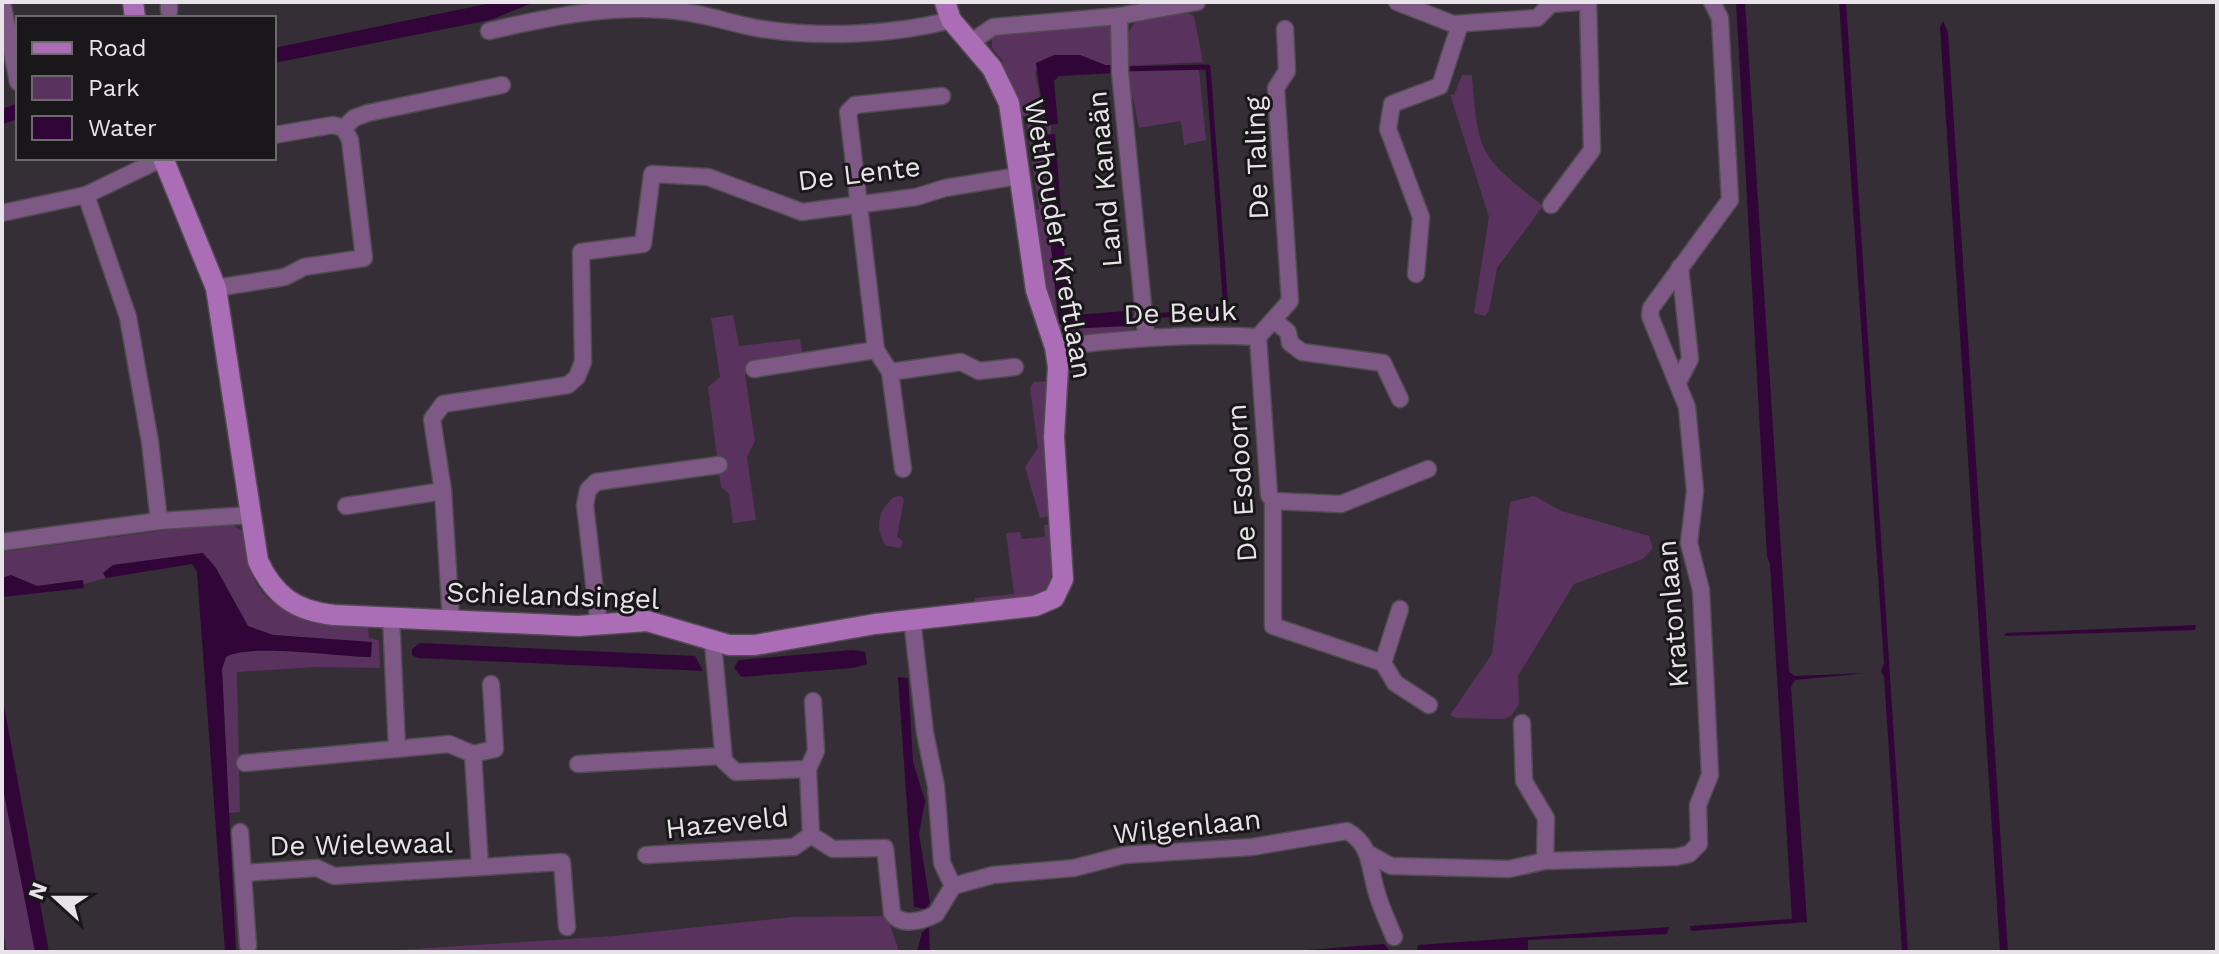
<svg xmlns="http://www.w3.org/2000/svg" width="2219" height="954" font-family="'Work Sans',sans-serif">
<rect width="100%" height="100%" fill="#352e36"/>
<g fill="#59335e">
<path d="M1183,11L1194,16L1203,62L1124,66C1127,13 1136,19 1183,11Z"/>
<polygon points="1099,23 1109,26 1114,37 1113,65 1105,65 1080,55 1054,55 1035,72 1045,124 1051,126 1051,133 1046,135 1056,311 1059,322 1133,323 1133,315 1140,315 1133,329 1074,337 1058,332 1042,290 1033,210 1039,209 1026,116 1018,116 999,64 1003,61 992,48 992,36 998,31"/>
<polygon points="1199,70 1206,140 1184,145 1181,121 1139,128 1133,98 1128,98 1126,71"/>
<path d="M1462,75H1472C1478,156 1480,156 1543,206L1497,268L1489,311L1485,316L1474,313L1489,217L1450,94L1454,95Z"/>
<polygon points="733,315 739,346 800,339 803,358 753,366 745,374 755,441 747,457 756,520 733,523 729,494 721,487 708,387 720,377 711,318"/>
<polygon points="1051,381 1050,516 1040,518 1025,467 1038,448 1030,388 1034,382"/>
<path d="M901,496L904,499L897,537L903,541L901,548L886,546C874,528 878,510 894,497Z"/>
<polygon points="1534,496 1562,511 1649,536 1653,548 1643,559 1574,584 1518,676 1519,704 1511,716 1503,719 1456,718 1450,715 1492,654 1510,502"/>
<path d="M228,522L242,531C246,545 246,562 252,575C272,621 324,624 368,626L369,638L379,640L380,668L315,667L237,672L240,812L229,813L222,669L226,656C250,642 338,657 370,657L357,641L273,635L248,626L203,553L113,565L104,573L106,578L84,584L82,580L37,586L11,575L2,578V552Z"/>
<path d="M1051,524C1057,604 1049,595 975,604V598L1014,594L1006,533L1020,532L1022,539L1045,537L1044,525Z"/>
<polygon points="2,783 35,952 7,952 2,923"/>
<polygon points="887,916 899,952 369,952 614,936 793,917"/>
</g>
<g fill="#310538">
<polygon points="496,2 535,2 490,20 274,63 274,48"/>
<polygon points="1736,2 1745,2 1789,672 1795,676 1867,673 1795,680 1791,687 1807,922 1691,931 1690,926 1792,919 1770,564 1767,556"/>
<polygon points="1839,2 1846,2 1908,952 1902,952 1884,676 1881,672 1884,663"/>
<polygon points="1943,21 1948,32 2008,952 2000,952 1940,27"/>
<polygon points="1054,55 1080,55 1105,65 1114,65 1114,73 1059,76 1054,81 1058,124 1045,125 1036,63"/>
<polygon points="18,103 18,119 2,124 2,109"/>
<polygon points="1055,134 1069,310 1074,315 1127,311 1133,315 1130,326 1066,329 1059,323 1050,239 1046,135"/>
<path d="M203,553L216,568L248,626L273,635L372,642L371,657C339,657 249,643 226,657L222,669L236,952H225L197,572L192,564L106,578L103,573L113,565Z"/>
<polygon points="11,575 37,586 83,580 84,588 2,597 2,578"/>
<polygon points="2196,625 2195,630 2004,636 2006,633"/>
<polygon points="420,643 695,656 703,671 418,658 412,655 412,649"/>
<polygon points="852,650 865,652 867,664 852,668 742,677 734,668 739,660"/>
<polygon points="898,677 908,678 913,762 925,801 919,834 930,903 925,909 914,907"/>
<polygon points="2,695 49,952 35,952 2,783"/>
<polygon points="929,927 930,952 917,952 922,932"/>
<polygon points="1669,927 1667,934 1528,940 1528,952 1417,952 1418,945"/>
<polygon points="1384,944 1391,952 1307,950"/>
</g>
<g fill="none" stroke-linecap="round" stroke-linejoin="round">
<polyline stroke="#310538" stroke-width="5" points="1122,69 1208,67 1226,310 1153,316"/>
<g stroke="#514b52" stroke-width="19">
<g id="street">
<polyline points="2,2 18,82"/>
<polyline points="169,2 169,11"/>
<polyline points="1397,2 1453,24 1537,18 1551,4 1578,2"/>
<polyline points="1119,16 1120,72 1146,336"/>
<path d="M489,31C553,16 618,3 684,12C710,15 736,25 762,29C819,38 895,35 951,20"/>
<polyline points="971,42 993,27 1119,16 1197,2"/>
<polyline points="344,128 354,118 368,113 502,85"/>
<polyline points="274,135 333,125 344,128"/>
<polyline points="86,195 128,317 150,442 159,521"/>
<polyline points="1551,205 1592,150 1588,2"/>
<polyline points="2,213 86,195 163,158"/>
<polyline points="1416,274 1421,217 1388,129 1392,104 1440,86 1460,24"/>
<polyline points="216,288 285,277 304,267 364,258 350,140 344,128"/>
<polyline points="1275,321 1288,332 1290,343 1302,352 1383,363 1400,399"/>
<polyline points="1258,337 1269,495 1273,501 1273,626 1383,663 1395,683 1429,705"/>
<polyline points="1258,337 1290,301 1276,88 1287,71 1285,29"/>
<path d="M1055,347C1124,339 1189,333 1258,337"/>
<polyline points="754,369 876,350"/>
<polyline points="890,372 961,362 979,371 1015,367"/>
<polyline points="1679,380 1690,359 1680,267"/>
<polyline points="903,469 890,372 876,350 848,112 855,105 942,96"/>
<polyline points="1273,501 1341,504 1428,469"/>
<polyline points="346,506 443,491"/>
<polyline points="2,542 159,521 251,515"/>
<polyline points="391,616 397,749"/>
<polyline points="912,619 925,733 936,786 942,863 953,886"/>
<polyline points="451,620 443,491 432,419 443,404 568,385 577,377 583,362 581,252 643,244 652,174 708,177 802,212 916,197 945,188 1019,176"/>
<polyline points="599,626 585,505 588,490 596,482 719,465"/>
<polyline points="713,643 724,761 736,772 808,769"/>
<polyline points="1383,663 1400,609"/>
<polyline points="1522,723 1524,781 1546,818 1545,861"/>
<polyline points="473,754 495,749 491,684"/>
<polyline points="245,763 449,744 473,754 480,867"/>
<polyline points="578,764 722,756"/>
<polyline points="240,832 248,946"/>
<polyline points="811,835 808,769 816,751 813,701"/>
<polyline points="1369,854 1391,866 1509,869 1545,861 1676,857 1689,854 1699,844 1698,805 1710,775 1701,590 1689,543 1695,491 1687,407 1650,316 1651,308 1730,200 1720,18 1712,2"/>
<path d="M646,855L794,847L811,835L833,849L885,848L892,913C901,927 923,921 936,914L953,886L993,875L1074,868L1124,855L1252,847L1347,831C1371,844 1369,866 1376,890C1380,906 1388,922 1394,937"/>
<polyline points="243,873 317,868 334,876 562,862 567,927"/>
</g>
</g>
<g stroke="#514b52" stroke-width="23">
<g id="secondary">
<polyline points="133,2 135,18"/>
<path d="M163,158L216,288L258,561C274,596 296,611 334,615L578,626L647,621L729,645H755L875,624L1035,606L1054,598L1063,579L1054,437L1058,367L1055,347L1036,290L1009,103L992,68L951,20L945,2"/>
</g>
</g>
<use href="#street" stroke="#7f5985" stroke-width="16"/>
<use href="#secondary" stroke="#ab6db5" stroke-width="20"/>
</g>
<g text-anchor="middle" stroke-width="6" stroke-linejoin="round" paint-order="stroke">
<g font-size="28" fill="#e7e3e8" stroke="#1a171b">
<text transform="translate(1256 158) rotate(-92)" y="10">De Taling</text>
<text transform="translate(859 173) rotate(-7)" y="10">De Lente</text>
<text transform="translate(1104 179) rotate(-95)" y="10">Land Kanaän</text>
<text transform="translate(1059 239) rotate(80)" y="10">Wethouder Kreftlaan</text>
<text transform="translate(1180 312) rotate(-2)" y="10">De Beuk</text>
<text transform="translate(1241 483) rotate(-94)" y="10">De Esdoorn</text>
<text transform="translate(553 595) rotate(2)" y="10">Schielandsingel</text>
<text transform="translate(1672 614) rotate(-95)" y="10">Kratonlaan</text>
<text transform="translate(727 822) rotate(-6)" y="10">Hazeveld</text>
<text transform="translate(1187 826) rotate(-6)" y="10">Wilgenlaan</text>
<text transform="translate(361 844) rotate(-1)" y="10">De Wielewaal</text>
</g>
</g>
<rect width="2219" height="954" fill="none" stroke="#e7e3e8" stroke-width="8"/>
<rect x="16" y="16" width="260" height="144" fill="#1a171b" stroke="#6c696d" stroke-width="2"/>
<rect x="32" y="42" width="40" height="12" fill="#ab6db5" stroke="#6c696d" stroke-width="2"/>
<text x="88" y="56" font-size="24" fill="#e7e3e8">Road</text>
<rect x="32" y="76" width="40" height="24" fill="#59335e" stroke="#6c696d" stroke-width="2"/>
<text x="88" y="96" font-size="24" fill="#e7e3e8">Park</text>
<rect x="32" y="116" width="40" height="24" fill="#310538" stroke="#6c696d" stroke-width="2"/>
<text x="88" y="136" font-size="24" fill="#e7e3e8">Water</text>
<g transform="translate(56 898) rotate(291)" stroke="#1a171b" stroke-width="6" paint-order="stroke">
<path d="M0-6L14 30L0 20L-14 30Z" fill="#e7e3e8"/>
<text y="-12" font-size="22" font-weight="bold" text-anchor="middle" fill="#e7e3e8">N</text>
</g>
</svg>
